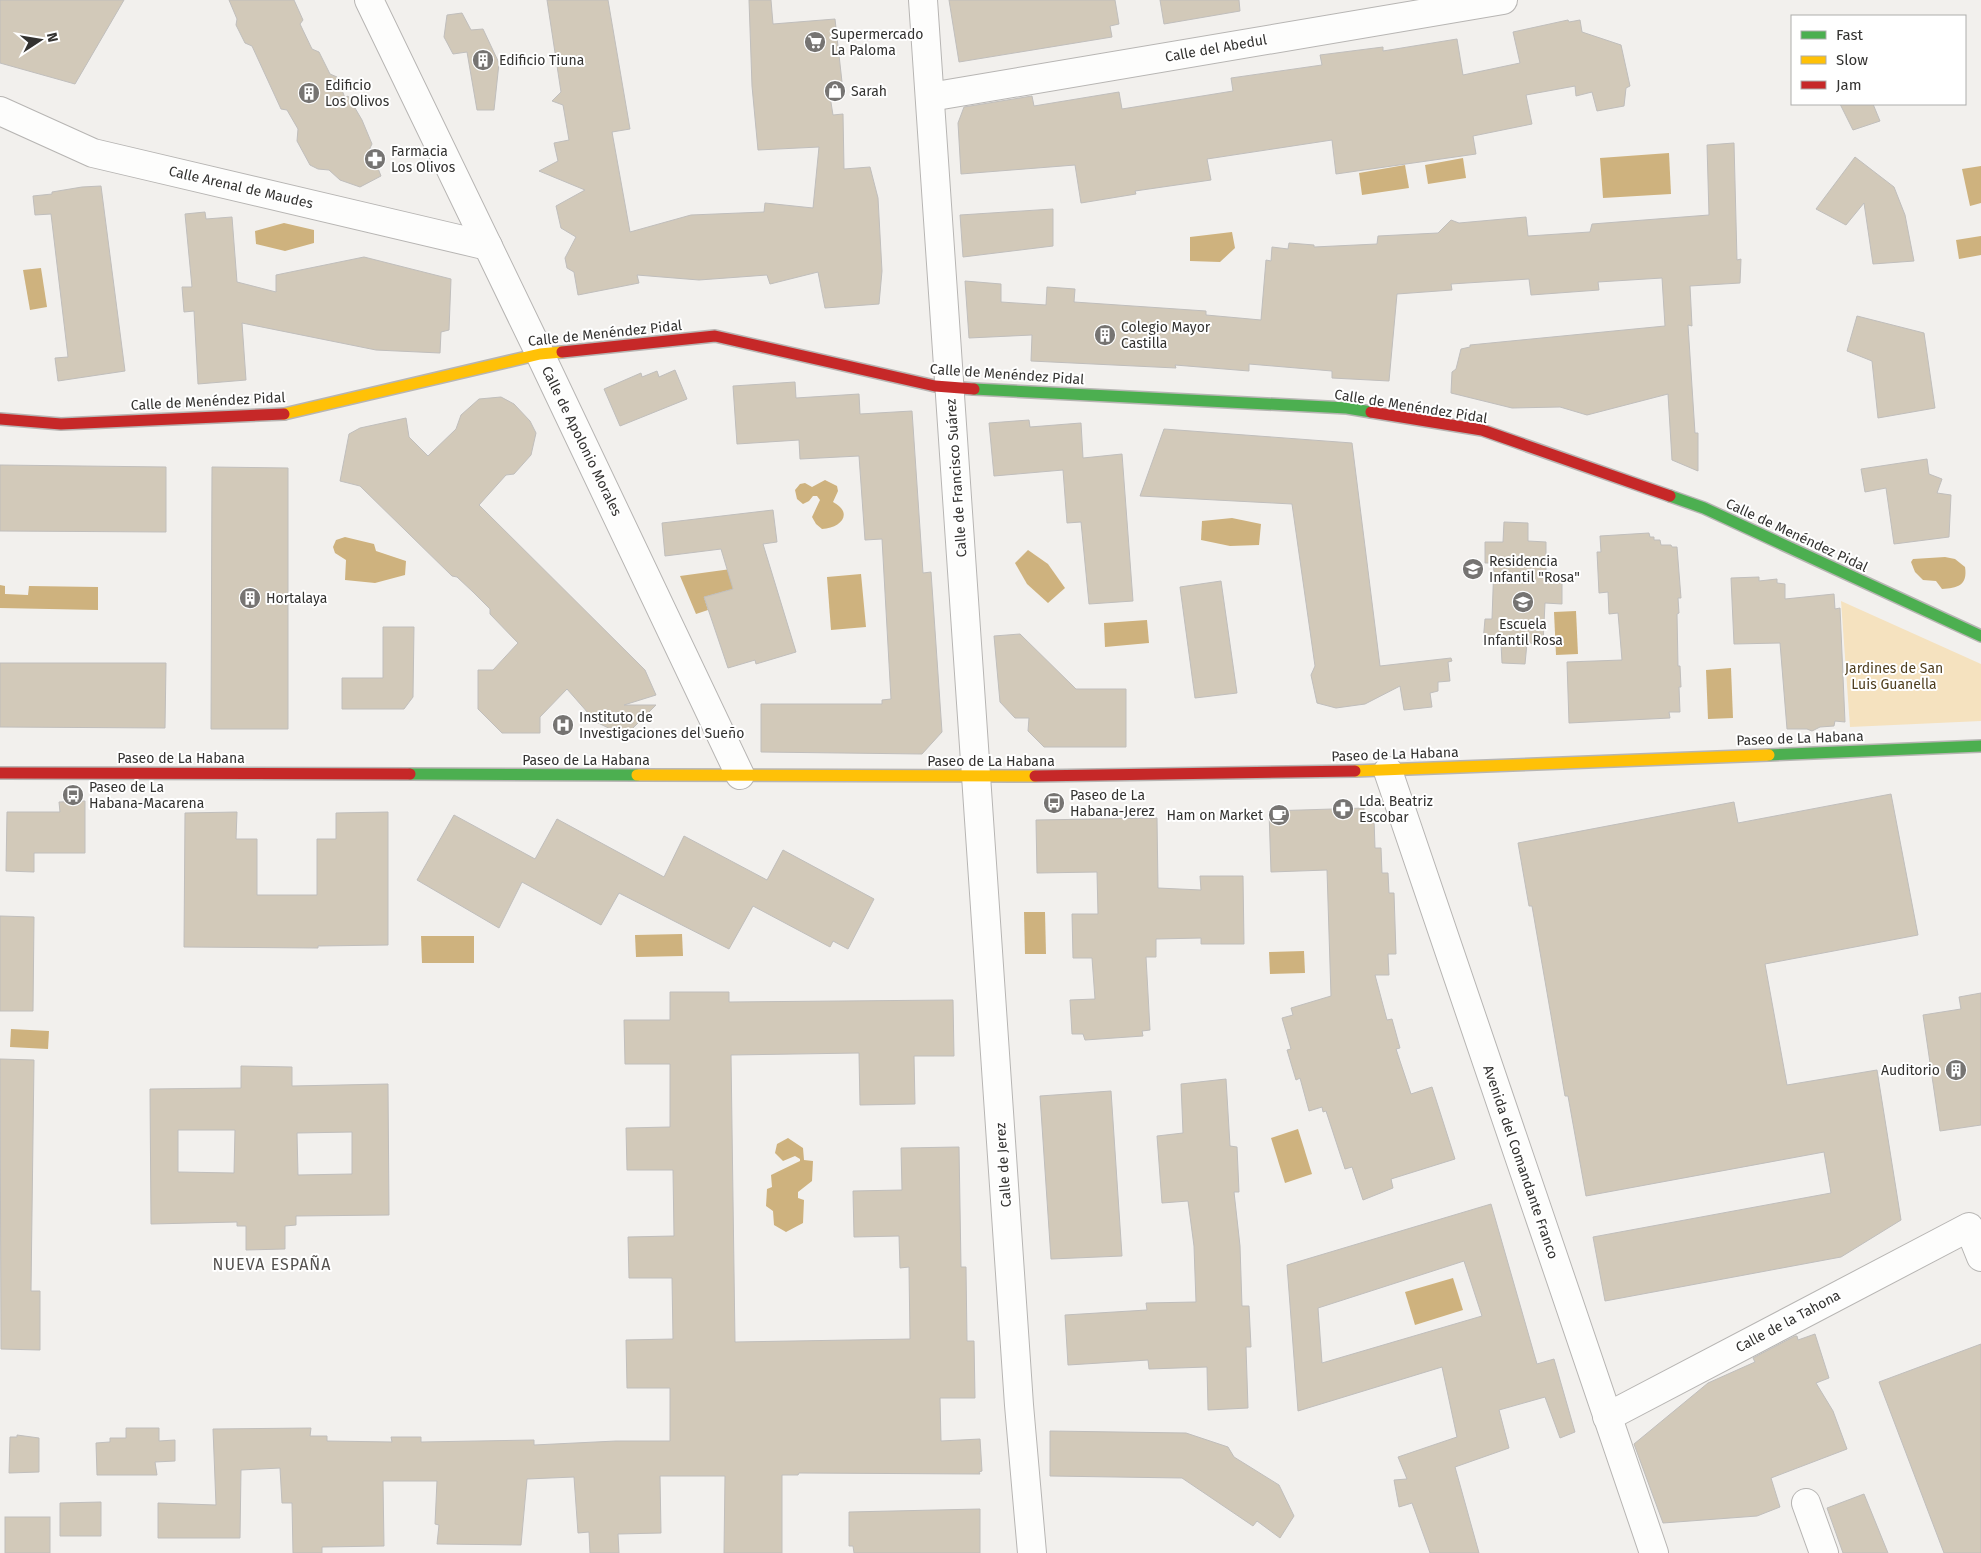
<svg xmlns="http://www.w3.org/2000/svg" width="1981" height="1553" font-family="'Fira Sans',sans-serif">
<rect width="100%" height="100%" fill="#f2f0ed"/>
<polygon fill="#f5e2bf" points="1841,601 1981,664 1981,721 1850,727"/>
<g fill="#ceb27e">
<polygon points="1669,153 1671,194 1603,198 1600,158"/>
<polygon points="1463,158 1466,178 1428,184 1425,165"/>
<polygon points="1405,165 1409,188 1362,195 1359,173"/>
<polygon points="1981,166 1981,203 1970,206 1962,169"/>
<polygon points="284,223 314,230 314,243 285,251 256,244 255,231"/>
<polygon points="1232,232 1235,248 1220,262 1190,261 1190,237"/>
<polygon points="1981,236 1981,255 1959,259 1956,240"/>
<polygon points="41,268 47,307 30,310 23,270"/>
<path d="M825,480L837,486L838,491L833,502C854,513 841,528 822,529L816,524L812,517L820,500L817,496H813L809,501L803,504L797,499L795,490L800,484L805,483L812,487Z"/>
<polygon points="1232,518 1261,524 1259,545 1230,546 1201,540 1202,521"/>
<polygon points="345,537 374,544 376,551 406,561 405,575 375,583 345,580 346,560 335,553 333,547 336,540"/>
<polygon points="1028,550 1048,564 1065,588 1048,603 1027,584 1015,563"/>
<path d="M1945,557L1955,559L1965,567C1968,586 1957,588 1942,589L1936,581L1923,580L1915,572L1911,562L1913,559Z"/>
<polygon points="731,569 733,589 704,597 708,610 696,614 680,576"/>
<polygon points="861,574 866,627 831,630 827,577"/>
<polygon points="0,585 5,586 5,594 28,595 29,586 98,587 98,610 0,608"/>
<polygon points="1576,611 1578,654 1556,655 1554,612"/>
<polygon points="1147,620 1149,643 1105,647 1104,623"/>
<polygon points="1731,668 1733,718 1708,719 1706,670"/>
<polygon points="1024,912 1045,912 1046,954 1025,954"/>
<polygon points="682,934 683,956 636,957 635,935"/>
<polygon points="421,936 474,936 474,963 422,963"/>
<polygon points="1304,951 1305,973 1270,974 1269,952"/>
<polygon points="11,1029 49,1031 48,1049 10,1047"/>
<polygon points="1298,1129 1312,1174 1285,1183 1271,1138"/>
<polygon points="788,1138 803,1148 804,1160 813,1161 812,1181 798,1192 798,1198 804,1200 803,1223 786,1232 774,1225 773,1211 766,1206 767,1189 772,1187 771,1175 800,1161 800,1159 795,1156 783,1161 775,1153 777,1144"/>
<polygon points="1453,1278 1463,1310 1415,1325 1405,1292"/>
</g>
<g fill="#d2c9b9" stroke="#c0bebc" fill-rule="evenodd">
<polygon points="0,0 124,0 75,84 0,63"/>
<polygon points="229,0 294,0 303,20 300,24 312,49 319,52 330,74 337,77 345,98 348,96 362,120 372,144 370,148 381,176 360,187 340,180 329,170 318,169 310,165 297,141 298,129 287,110 281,109 252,46 245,43 236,25 237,19"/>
<polygon points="547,0 608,0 630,129 612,132 630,232 691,215 764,212 765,203 813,208 819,147 758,150 752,86 749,0 771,0 773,24 835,19 842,82 828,84 833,115 843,114 844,169 870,167 878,198 882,271 879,304 825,308 818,272 770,284 767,275 699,280 637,275 639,283 578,295 574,272 567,268 565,258 576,237 561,228 556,206 585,190 539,171 558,161 554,143 569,140 563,105 552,101 561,92"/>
<polygon points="949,0 1115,0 1119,24 1110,26 1112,37 959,62"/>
<polygon points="1160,0 1239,0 1240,11 1164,24"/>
<polygon points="462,13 471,30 483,29 499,63 494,110 477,110 467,52 453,54 444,37 447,15"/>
<polygon points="1568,20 1569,22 1580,20 1582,32 1621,45 1630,86 1626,88 1624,106 1597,111 1592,92 1576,96 1575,86 1526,95 1532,124 1473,136 1476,154 1336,174 1332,140 1207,159 1211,180 1135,191 1136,194 1081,203 1075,165 961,174 958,123 964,107 1032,96 1034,106 1119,92 1122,109 1233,91 1231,78 1322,65 1320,55 1383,47 1383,51 1457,39 1463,75 1520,63 1513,32"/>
<polygon points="1840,104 1873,104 1880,121 1853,130"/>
<polygon points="1734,143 1737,260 1741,259 1740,283 1690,286 1692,326 1688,325 1695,433 1698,433 1698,471 1672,460 1668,394 1587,415 1560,407 1512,408 1451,393 1452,372 1456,369 1461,349 1470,347 1470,345 1665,326 1662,278 1598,282 1599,290 1531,295 1529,279 1451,284 1452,290 1397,294 1389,381 1332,378 1332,371 1249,364 1249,371 1175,365 1176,368 1031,361 1032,335 969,338 965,281 1001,284 1001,302 1046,305 1047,287 1075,289 1074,302 1206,311 1206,315 1261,320 1266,260 1271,261 1272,247 1288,249 1289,243 1314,245 1314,247 1377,244 1378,236 1438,233 1451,220 1459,223 1526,217 1528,236 1590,232 1592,224 1709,215 1707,145"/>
<polygon points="1855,157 1894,187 1905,215 1914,261 1873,264 1864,203 1846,225 1816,209"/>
<polygon points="101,186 125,371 58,381 55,358 68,357 51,214 35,215 33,196 52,194 52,192 82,187"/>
<polygon points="1053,209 1053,246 963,257 960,215"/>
<polygon points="205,212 206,219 232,217 237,282 276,292 276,275 364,257 451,279 449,330 441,332 440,353 376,350 242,323 246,380 198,384 194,311 184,312 182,287 192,287 185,214"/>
<polygon points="1857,316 1924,333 1935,408 1878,418 1872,361 1847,351"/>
<polygon points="675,370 687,399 620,426 604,389 641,373 642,377 657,371 659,377"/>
<polygon points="795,382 796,398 859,394 860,414 912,411 923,573 931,572 942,732 922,754 761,752 761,704 882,704 882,700 891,699 882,539 865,540 859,456 800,459 799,440 737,444 733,386"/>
<polygon points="501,397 514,404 530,421 536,433 531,455 514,474 506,475 479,505 645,670 656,695 624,705 656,705 627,734 619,733 596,722 567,689 540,717 540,733 502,733 478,709 478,670 493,670 518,643 490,614 490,609 473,592 457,577 452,576 360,486 340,481 349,434 360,428 406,418 409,437 428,456 456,429 461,415 479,399"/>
<polygon points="1029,420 1030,427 1081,423 1083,458 1122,454 1133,601 1089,604 1081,522 1067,523 1063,470 994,476 989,423"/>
<polygon points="1164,429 1352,443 1380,666 1451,658 1452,661 1448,662 1450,681 1438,682 1438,691 1430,693 1432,707 1404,710 1400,686 1365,704 1336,708 1317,703 1311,675 1315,666 1292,504 1140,496"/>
<polygon points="1927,459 1929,474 1942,479 1937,493 1951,495 1949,537 1894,544 1886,488 1865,492 1861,469"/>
<polygon points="0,465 166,467 166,532 0,531"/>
<polygon points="212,467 288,468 288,729 211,729"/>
<polygon points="773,510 777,542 763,544 796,652 756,664 755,660 728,668 704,597 733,589 721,549 665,556 662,523"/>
<polygon points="1504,522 1528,523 1528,541 1546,542 1546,582 1562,583 1562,604 1545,603 1543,644 1527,643 1525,664 1502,663 1501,643 1483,642 1485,619 1492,619 1494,563 1485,563 1485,542 1503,542"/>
<polygon points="1649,533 1650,537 1654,537 1654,540 1660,540 1661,545 1671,545 1672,547 1677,547 1681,598 1678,598 1679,613 1677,614 1678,666 1680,666 1681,687 1679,687 1680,712 1669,712 1670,718 1569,723 1567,662 1622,660 1618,613 1609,614 1608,592 1599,593 1597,552 1601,552 1600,536"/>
<polygon points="1759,577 1759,581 1777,579 1777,583 1785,584 1785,599 1834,594 1835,609 1840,608 1845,722 1835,721 1834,726 1820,727 1812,731 1807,729 1787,729 1780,643 1734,644 1731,578"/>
<polygon points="1221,581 1237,693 1195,698 1180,587"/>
<polygon points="383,627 414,627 413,697 404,709 342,709 342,678 383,678"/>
<polygon points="1020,634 1076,689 1126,689 1126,747 1044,747 1028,731 1029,718 1015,718 1000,702 994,636"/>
<polygon points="0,663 166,663 165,728 0,727"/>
<polygon points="1891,794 1918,935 1765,964 1787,1085 1877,1070 1901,1220 1841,1257 1605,1301 1593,1237 1831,1193 1824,1152 1586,1196 1568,1096 1565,1096 1532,906 1529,906 1518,843 1734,802 1738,823"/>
<polygon points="85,801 85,853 34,853 34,872 6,871 7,812 60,812 59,802"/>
<polygon points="1364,808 1364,819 1374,819 1375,848 1381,848 1382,873 1388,873 1389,893 1394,893 1396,954 1388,954 1389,975 1375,975 1387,1020 1392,1019 1400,1048 1396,1049 1411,1094 1432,1087 1455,1159 1391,1179 1393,1188 1363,1200 1352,1167 1345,1169 1326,1111 1323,1112 1322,1107 1309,1111 1300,1078 1296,1080 1287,1050 1291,1049 1282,1018 1293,1015 1291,1008 1331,996 1327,870 1271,872 1269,811"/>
<polygon points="237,812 236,839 257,839 257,895 317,895 317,839 336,839 336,813 388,812 388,945 318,946 318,948 184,947 185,813"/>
<polygon points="454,815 535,859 557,819 664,877 684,836 767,880 783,850 874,899 848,949 833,941 830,947 753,906 729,949 619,893 601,925 522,882 499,928 417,880"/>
<polygon points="1157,818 1158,888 1201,890 1200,876 1243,876 1244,944 1201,944 1201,938 1156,939 1156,957 1146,957 1150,1030 1142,1031 1143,1036 1085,1040 1083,1034 1072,1034 1070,1000 1095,999 1092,958 1073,958 1072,914 1098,914 1097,872 1037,873 1036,820"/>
<polygon points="0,916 34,917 33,1011 0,1011"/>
<polygon points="670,992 729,992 729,1002 953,1000 954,1056 914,1056 915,1104 860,1105 859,1053 731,1055 735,1342 910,1339 909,1267 900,1268 899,1236 854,1237 853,1191 902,1190 901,1148 959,1147 961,1267 966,1267 967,1341 974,1341 975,1398 940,1398 941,1441 980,1439 982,1471 979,1472 980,1474 799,1473 798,1475 782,1475 782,1553 724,1553 725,1476 660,1476 661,1533 618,1534 619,1553 590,1553 589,1532 578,1533 574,1477 527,1479 521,1545 437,1544 439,1525 435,1524 437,1481 383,1481 384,1546 322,1547 322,1553 293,1553 292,1503 282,1503 280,1468 241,1470 240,1538 158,1538 158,1503 216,1505 213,1429 311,1428 310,1436 327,1436 327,1441 392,1442 391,1437 421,1437 421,1442 534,1440 534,1445 616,1441 670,1441 670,1388 627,1388 626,1340 673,1339 672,1278 629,1278 628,1237 674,1236 673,1170 627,1170 626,1128 670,1127 670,1064 625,1064 624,1020 670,1020"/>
<polygon points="1981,993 1981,1125 1940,1131 1923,1015 1961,1009 1959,997"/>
<polygon points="0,1059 34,1060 31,1291 40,1291 40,1350 1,1349"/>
<path d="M241,1066L292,1067V1086L388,1084L389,1215L296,1216V1225L285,1226V1249L246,1250V1226H237V1222L151,1224L150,1089L241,1088ZM178,1130H235L234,1173L178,1172ZM352,1132V1174L298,1175L297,1133Z"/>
<polygon points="1226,1079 1230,1146 1237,1147 1239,1192 1234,1192 1240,1246 1242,1306 1249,1306 1251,1347 1246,1347 1248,1408 1208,1410 1207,1367 1149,1369 1148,1360 1068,1365 1065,1315 1147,1310 1146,1303 1196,1302 1194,1246 1188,1201 1162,1203 1157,1136 1183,1133 1181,1084"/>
<polygon points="1111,1091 1122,1256 1051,1259 1040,1096"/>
<path d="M1491,1204L1537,1364L1554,1359L1575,1432L1560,1438L1545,1397L1499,1410L1509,1448L1455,1467L1479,1553H1430L1412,1503L1399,1507L1394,1480L1407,1479L1398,1457L1457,1437L1442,1367L1298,1411L1287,1265ZM1464,1261L1482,1316L1322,1363L1318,1308Z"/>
<polygon points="1815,1334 1829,1378 1816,1383 1833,1411 1847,1449 1771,1478 1780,1507 1757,1516 1663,1523 1634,1444 1708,1383 1755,1362 1753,1358 1795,1336 1797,1336 1798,1340"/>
<polygon points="1981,1344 1981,1553 1944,1553 1879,1382"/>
<polygon points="126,1428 159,1428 159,1441 175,1440 175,1461 155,1462 157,1475 97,1475 96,1443 110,1442 110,1438 126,1438"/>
<polygon points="1050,1431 1186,1433 1228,1447 1234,1457 1279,1485 1294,1516 1280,1538 1257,1521 1253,1526 1182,1478 1050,1476"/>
<polygon points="17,1435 39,1438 39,1472 9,1473 10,1437 17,1437"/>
<polygon points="1864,1494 1888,1553 1843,1553 1827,1508"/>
<polygon points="101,1502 101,1536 60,1536 60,1503"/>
<polygon points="980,1509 980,1553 854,1553 853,1546 849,1546 849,1512"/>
<rect x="5" y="1517" width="45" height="36"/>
</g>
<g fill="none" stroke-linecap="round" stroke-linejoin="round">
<g stroke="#b7b5b3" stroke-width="30">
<g id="street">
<polyline points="369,0 540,354 740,775"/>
<polyline points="923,0 1019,1405 1032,1553"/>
<polyline points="930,97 1503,0"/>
<polyline points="0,111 93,153 488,246"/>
<polyline points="1388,771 1654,1553"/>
<polyline points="1607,1417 1969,1227 1981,1257"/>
<polyline points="1806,1503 1824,1553"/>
</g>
</g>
<g stroke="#b7b5b3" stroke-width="14">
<g id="fast">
<polyline points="974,389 1347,408 1371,412"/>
<polyline points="1670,496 1704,508 1981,636"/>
<polyline points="1769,755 1981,746"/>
<polyline points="410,774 637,775"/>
</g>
</g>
<g stroke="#b7b5b3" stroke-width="14">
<g id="slow">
<polyline points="284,414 540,354 562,352"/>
<polyline points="1355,771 1769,755"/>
<polyline points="637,775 1035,776"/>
</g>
</g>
<g stroke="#b7b5b3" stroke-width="14">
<g id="jam">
<polyline points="562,352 715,336 935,386 974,389"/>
<polyline points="1371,412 1482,430 1670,496"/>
<polyline points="0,419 61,424 284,414"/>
<polyline points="0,773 410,774"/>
<polyline points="1035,776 1355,771"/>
</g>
</g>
<use href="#street" stroke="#fdfdfc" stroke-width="28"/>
<use href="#fast" stroke="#4caf50" stroke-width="11"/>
<use href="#slow" stroke="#ffc107" stroke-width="11"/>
<use href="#jam" stroke="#c62828" stroke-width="11"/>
</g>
<defs>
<g id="supermarket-disc" transform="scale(1.125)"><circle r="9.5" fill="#767472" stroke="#fff"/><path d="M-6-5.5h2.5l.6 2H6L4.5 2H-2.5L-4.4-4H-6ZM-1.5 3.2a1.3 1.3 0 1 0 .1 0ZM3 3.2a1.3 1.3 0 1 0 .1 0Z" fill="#fff"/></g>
<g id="building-disc" transform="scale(1.125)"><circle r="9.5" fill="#767472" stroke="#fff"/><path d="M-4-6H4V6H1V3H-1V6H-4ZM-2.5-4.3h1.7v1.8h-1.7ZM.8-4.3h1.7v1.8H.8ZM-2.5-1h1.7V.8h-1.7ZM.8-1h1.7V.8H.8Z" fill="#fff"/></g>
<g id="shop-disc" transform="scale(1.125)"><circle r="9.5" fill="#767472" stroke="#fff"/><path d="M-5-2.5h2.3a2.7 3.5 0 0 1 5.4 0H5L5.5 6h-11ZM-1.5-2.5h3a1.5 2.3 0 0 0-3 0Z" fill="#fff"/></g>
<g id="pharmacy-disc" transform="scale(1.125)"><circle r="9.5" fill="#767472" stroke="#fff"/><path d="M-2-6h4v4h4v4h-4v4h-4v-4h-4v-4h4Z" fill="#fff"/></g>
<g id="school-disc" transform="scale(1.125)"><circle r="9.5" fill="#767472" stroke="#fff"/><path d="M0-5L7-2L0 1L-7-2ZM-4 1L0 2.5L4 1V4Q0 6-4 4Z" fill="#fff"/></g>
<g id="hospital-disc" transform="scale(1.125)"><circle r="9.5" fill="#767472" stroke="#fff"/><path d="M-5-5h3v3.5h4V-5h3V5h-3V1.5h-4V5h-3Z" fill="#fff"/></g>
<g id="bus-disc" transform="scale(1.125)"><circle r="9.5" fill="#767472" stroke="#fff"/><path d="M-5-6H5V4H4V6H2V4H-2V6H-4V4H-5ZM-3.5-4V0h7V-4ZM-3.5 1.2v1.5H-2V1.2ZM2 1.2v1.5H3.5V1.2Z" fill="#fff"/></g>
<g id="cafe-disc" transform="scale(1.125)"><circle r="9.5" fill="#767472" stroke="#fff"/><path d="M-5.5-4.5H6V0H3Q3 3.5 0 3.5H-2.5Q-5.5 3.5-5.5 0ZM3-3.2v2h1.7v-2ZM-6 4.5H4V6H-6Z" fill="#fff"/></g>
</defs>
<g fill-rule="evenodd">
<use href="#supermarket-disc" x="815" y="42"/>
<use href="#building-disc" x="483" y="60"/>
<use href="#shop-disc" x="835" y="91"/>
<use href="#building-disc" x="309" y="93"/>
<use href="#pharmacy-disc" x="375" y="159"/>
<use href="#building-disc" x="1105" y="335"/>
<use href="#school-disc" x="1473" y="569"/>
<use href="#building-disc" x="250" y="598"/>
<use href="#school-disc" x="1523" y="602"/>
<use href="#hospital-disc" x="563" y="725"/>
<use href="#bus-disc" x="73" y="795"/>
<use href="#bus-disc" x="1054" y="803"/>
<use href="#pharmacy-disc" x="1343" y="809"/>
<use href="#cafe-disc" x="1279" y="815"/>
<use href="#building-disc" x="1956" y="1070"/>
</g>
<g text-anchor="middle" stroke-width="4" stroke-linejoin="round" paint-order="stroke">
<g font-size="14" fill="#333230" stroke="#fff" text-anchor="start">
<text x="831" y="39">Supermercado<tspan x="831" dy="16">La Paloma</tspan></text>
<text x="499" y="65">Edificio Tiuna</text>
<text x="325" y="90">Edificio<tspan x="325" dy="16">Los Olivos</tspan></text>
<text x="851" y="96">Sarah</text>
<text x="391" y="156">Farmacia<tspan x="391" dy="16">Los Olivos</tspan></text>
<text x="1121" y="332">Colegio Mayor<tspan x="1121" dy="16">Castilla</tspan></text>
<text x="1489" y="566">Residencia<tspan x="1489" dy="16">Infantil "Rosa"</tspan></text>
<text x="266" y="603">Hortalaya</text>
<text x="1523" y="629" text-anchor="middle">Escuela<tspan x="1523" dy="16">Infantil Rosa</tspan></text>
<text x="579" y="722">Instituto de<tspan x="579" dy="16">Investigaciones del Sueño</tspan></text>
<text x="89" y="792">Paseo de La<tspan x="89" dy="16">Habana-Macarena</tspan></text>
<text x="1070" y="800">Paseo de La<tspan x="1070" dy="16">Habana-Jerez</tspan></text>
<text x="1359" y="806">Lda. Beatriz<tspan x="1359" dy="16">Escobar</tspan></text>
<text x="1263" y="820" text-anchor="end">Ham on Market</text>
<text x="1940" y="1075" text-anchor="end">Auditorio</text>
</g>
<g font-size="14" fill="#333230" stroke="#fff">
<text transform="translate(1216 48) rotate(-10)" y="5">Calle del Abedul</text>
<text transform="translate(241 187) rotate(13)" y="5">Calle Arenal de Maudes</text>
<text transform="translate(605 333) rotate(-6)" y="5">Calle de Menéndez Pidal</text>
<text transform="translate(1007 374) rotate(4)" y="5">Calle de Menéndez Pidal</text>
<text transform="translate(208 401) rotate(-3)" y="5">Calle de Menéndez Pidal</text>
<text transform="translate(1411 406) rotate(9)" y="5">Calle de Menéndez Pidal</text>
<text transform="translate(582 441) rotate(64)" y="5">Calle de Apolonio Morales</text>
<text transform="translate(956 478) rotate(-94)" y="5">Calle de Francisco Suárez</text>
<text transform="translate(1797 535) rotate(25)" y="5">Calle de Menéndez Pidal</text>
<text transform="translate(1800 738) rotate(-2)" y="5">Paseo de La Habana</text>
<text transform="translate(1395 754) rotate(-2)" y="5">Paseo de La Habana</text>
<text x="181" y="763">Paseo de La Habana</text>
<text x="586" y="765">Paseo de La Habana</text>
<text x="991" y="766">Paseo de La Habana</text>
<text transform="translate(1521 1162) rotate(71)" y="5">Avenida del Comandante Franco</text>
<text transform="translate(1003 1165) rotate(-94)" y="5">Calle de Jerez</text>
<text transform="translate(1788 1321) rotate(-28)" y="5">Calle de la Tahona</text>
</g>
<g font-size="14" fill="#4e3d1d" stroke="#fff">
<text x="1894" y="673">Jardines de San<tspan x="1894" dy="16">Luis Guanella</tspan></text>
</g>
<g font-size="16" letter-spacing="1" fill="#54514e" stroke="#fff">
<text x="272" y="1270">NUEVA ESPAÑA</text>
</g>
</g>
<rect x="1791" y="15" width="175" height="90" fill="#ffffff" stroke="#adadac"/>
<rect x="1801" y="31" width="25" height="8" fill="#4caf50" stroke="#adadac"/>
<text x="1836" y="40" font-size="15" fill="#333230">Fast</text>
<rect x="1801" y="56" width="25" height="8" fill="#ffc107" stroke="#adadac"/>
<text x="1836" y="65" font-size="15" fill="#333230">Slow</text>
<rect x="1801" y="81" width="25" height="8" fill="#c62828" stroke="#adadac"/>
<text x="1836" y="90" font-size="15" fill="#333230">Jam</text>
<g transform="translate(40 40) rotate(78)" stroke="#ffffff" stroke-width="4" paint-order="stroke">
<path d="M0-4L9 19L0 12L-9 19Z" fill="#333230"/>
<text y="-8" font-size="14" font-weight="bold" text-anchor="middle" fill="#333230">N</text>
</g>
</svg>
